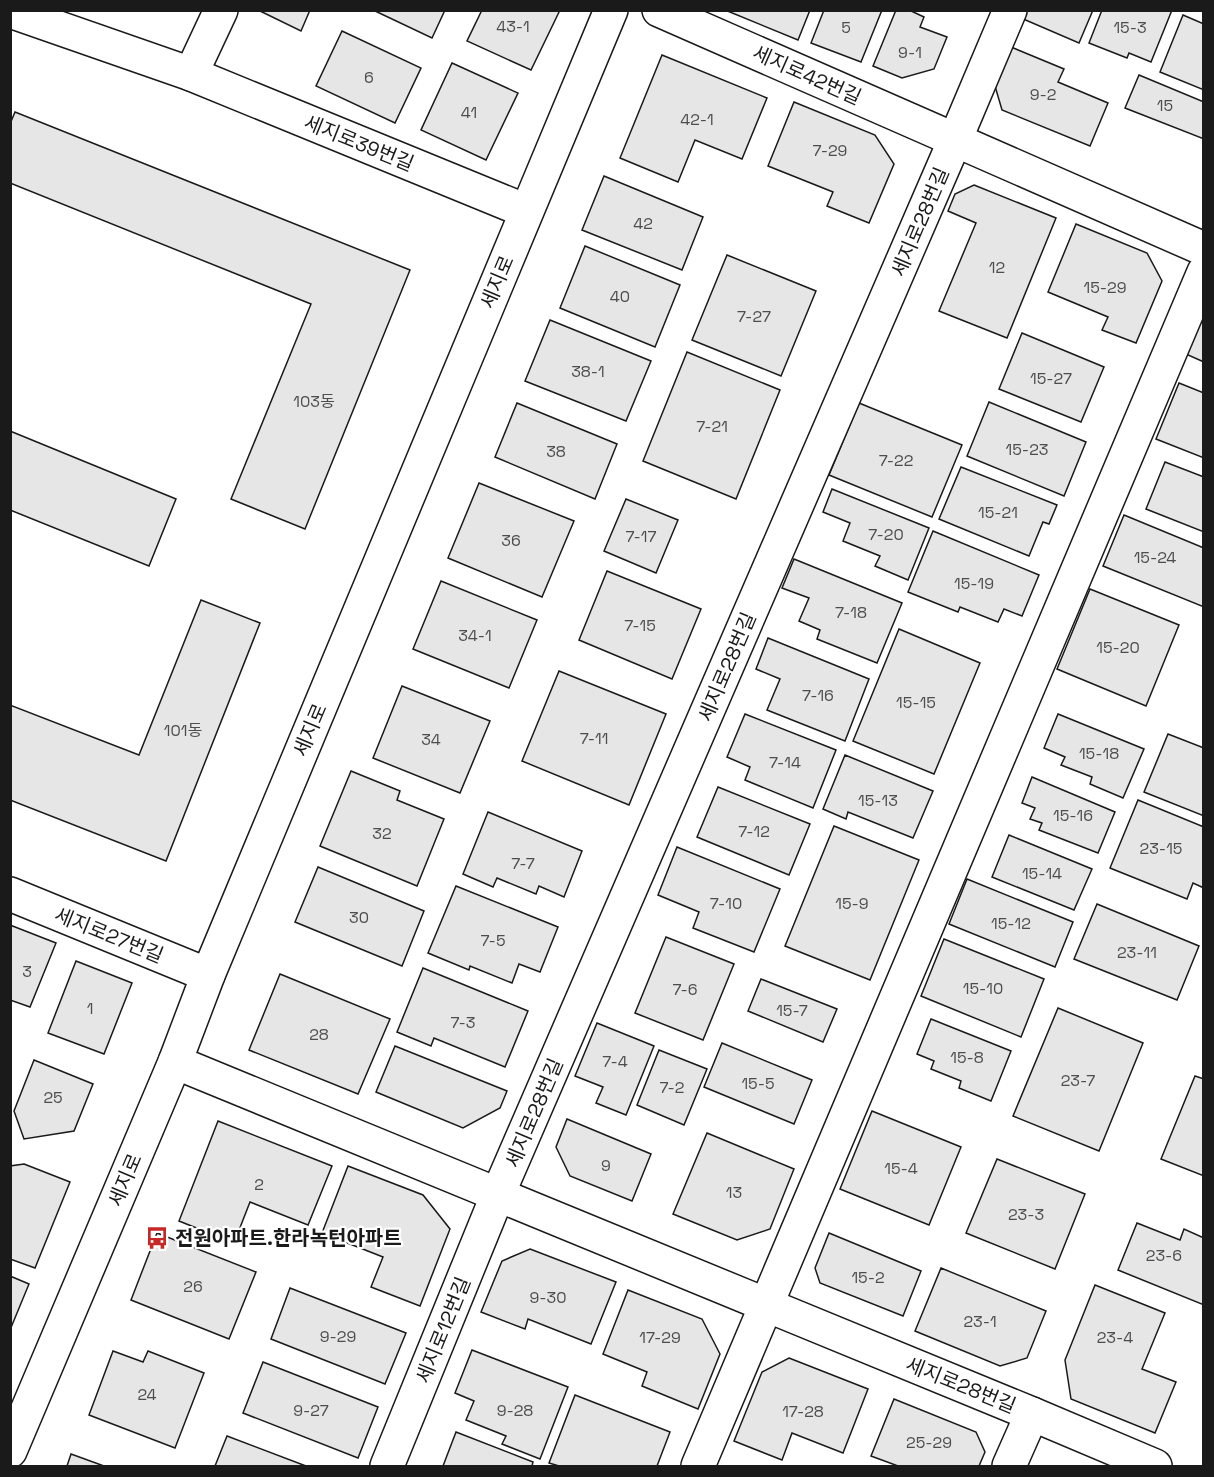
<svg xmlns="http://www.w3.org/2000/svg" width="1214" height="1477" font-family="'Space Grotesk','Noto Sans KR',sans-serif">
<rect width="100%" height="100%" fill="#fff"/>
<g fill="#e6e6e6" stroke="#1a1a1a" stroke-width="1.5">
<polygon points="258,10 310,10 301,31"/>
<polygon points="373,10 445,10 432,38"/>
<polygon points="482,10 560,10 531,70 467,41"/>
<polygon points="725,10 810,10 798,40"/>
<polygon points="824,10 882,10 861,62 811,43"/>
<polygon points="896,10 909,10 924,17 920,27 947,37 934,69 902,78 873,66"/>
<polygon points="1016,10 1093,10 1079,43 1014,15"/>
<polygon points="1102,10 1172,10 1151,62 1129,53 1127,58 1089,43"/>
<polygon points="1183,15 1204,24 1204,90 1160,72"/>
<polygon points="342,31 421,68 395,123 316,86"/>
<polygon points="1011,47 1064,69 1058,82 1108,103 1090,146 1002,110 995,86"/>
<polygon points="662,55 767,98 742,159 695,140 678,182 620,158"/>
<polygon points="452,63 518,93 486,160 421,130"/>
<polygon points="1139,75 1204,102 1204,139 1125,108"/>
<polygon points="794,102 875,135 894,164 869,223 827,206 833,192 768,166"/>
<polygon points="15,112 410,270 305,529 231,499 311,304 10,183 10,124"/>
<polygon points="604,176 703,217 682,270 582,230"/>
<polygon points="974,185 1056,218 1007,338 939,311 976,223 948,211 955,194"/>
<polygon points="1076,224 1147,253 1162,281 1136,343 1102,330 1108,317 1048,292"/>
<polygon points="585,246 680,285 655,347 560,308"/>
<polygon points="727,255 816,291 781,376 692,340"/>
<polygon points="1204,303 1204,362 1179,351"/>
<polygon points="550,320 651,361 626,421 525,381"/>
<polygon points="1022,333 1104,367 1081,422 999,389"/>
<polygon points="687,352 780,390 736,499 643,461"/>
<polygon points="1179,383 1204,393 1204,458 1156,439"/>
<polygon points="989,402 1086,442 1064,496 967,456"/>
<polygon points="517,403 617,444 595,499 495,457"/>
<polygon points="859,403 962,445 932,517 829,475"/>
<polygon points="10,431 176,499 149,566 10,510"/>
<polygon points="1165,462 1204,477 1204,532 1146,509"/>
<polygon points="961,467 1057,505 1049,524 1043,522 1029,556 939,519"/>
<polygon points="479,483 574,521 542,597 448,558"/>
<polygon points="832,489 929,528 908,580 875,566 880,556 843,541 850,523 823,512"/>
<polygon points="626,499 678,520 656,573 604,551"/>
<polygon points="1124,515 1204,548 1204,607 1103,566"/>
<polygon points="933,531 1039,575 1022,616 1004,609 998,622 960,607 958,612 908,592"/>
<polygon points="794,559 902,603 877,663 817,639 820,630 799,621 809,598 782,588"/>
<polygon points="607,571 701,609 672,679 579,640"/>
<polygon points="441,581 537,620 509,688 413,649"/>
<polygon points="1090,589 1179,625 1146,706 1057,669"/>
<polygon points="201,600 260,623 166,861 10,800 10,705 139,755"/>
<polygon points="899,629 980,663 934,774 853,741"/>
<polygon points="768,638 869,679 845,741 767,710 780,679 756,669"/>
<polygon points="559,671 666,714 629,805 522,761"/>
<polygon points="402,686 490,721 460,793 373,758"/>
<polygon points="745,714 836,750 813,808 745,780 750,767 727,757"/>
<polygon points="1058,714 1144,749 1123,798 1090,784 1092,777 1061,765 1065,757 1044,748"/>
<polygon points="1168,734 1204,748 1204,816 1144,792"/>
<polygon points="845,755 933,791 913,838 848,812 846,819 823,809"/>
<polygon points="351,771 400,791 397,800 444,819 417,886 320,846"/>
<polygon points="1032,777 1115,812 1098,853 1039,830 1042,823 1030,819 1035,808 1022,803"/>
<polygon points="718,787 810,824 789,875 697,837"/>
<polygon points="1138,800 1204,827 1204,888 1193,883 1187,899 1110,868"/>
<polygon points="488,812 582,851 564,897 539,886 536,894 497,878 493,887 463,874"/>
<polygon points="834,826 919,860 870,980 785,946"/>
<polygon points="1009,835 1092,869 1074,910 992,877"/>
<polygon points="677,847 780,889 754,952 693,928 699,912 658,895"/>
<polygon points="318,867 424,911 402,966 295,922"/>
<polygon points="967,879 1073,922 1055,967 949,924"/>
<polygon points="456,886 558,927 540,972 519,964 512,983 470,966 469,970 428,953"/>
<polygon points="1097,904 1199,946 1177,1000 1074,959"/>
<polygon points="10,925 56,943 30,1007 10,1000"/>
<polygon points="666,937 734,964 703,1040 635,1013"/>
<polygon points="944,939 1044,979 1021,1037 921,996"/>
<polygon points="76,961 132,983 104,1054 48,1033"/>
<polygon points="423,968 528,1011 505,1067 434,1038 431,1046 397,1032"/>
<polygon points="280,974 390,1019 358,1094 249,1050"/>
<polygon points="761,979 837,1009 823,1042 748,1011"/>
<polygon points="1058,1008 1143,1043 1099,1151 1013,1116"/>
<polygon points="931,1019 1011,1051 991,1101 959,1088 961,1081 931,1069 934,1061 917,1054"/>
<polygon points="597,1023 654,1046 626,1115 596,1103 603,1087 575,1076"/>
<polygon points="722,1043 812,1080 794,1124 704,1087"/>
<polygon points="395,1046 507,1091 500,1108 463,1128 376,1092"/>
<polygon points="659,1050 707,1069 684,1125 637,1105"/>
<polygon points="34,1060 93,1084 74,1131 24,1139 14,1111"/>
<polygon points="1195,1076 1204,1079 1204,1176 1161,1159"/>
<polygon points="872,1111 961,1147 929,1225 840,1189"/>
<polygon points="567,1119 651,1154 632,1201 570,1176 556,1147"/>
<polygon points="218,1121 332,1166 308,1225 250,1202 234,1243 179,1221"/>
<polygon points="707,1133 794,1169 770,1229 737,1240 673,1214"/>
<polygon points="997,1159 1085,1194 1055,1269 966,1233"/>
<polygon points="24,1164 70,1182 35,1268 10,1259 10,1166"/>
<polygon points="348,1166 423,1195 450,1229 420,1306 371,1287 383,1257 322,1233"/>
<polygon points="1137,1223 1180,1240 1184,1229 1204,1238 1204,1305 1118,1270"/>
<polygon points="157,1233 256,1272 229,1339 131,1300"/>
<polygon points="829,1233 921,1271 903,1316 820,1283 815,1268"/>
<polygon points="530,1249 616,1282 591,1344 528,1319 525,1329 481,1312 502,1261"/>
<polygon points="941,1268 1046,1311 1027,1358 1000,1366 915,1331"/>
<polygon points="10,1276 29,1284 10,1330"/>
<polygon points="1095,1285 1165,1313 1142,1369 1176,1382 1155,1433 1071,1399 1065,1360"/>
<polygon points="290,1288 406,1333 385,1384 271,1339"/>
<polygon points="628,1290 702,1319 720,1354 698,1409 642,1386 647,1372 603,1354"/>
<polygon points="472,1350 568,1387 540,1459 502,1444 506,1436 466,1420 474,1401 455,1393"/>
<polygon points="113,1351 143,1362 148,1351 204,1373 175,1448 89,1415"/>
<polygon points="789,1358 868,1389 843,1453 792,1433 782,1460 734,1441 762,1372"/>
<polygon points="263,1362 378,1407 358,1458 243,1413"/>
<polygon points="575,1395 670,1432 657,1466 559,1466 549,1463"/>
<polygon points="894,1399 976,1432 985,1452 979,1466 898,1466 871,1456"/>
<polygon points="456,1432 533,1462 532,1466 443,1466"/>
<polygon points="227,1436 306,1466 215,1466"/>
<polygon points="71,1454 104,1466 67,1466"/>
</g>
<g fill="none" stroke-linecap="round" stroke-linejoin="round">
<g stroke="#1a1a1a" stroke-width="36">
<g id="minor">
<polyline points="659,10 1204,249"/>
<polyline points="10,11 191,74 526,211"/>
<polyline points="191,74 221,10"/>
<polyline points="10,894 208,975"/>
<polyline points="175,1062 1032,1414 1155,1466"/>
<polyline points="10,1451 175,1062 208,975 611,10"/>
<polyline points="387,1466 498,1194 955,140 1010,10"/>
<polyline points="698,1466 1204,272"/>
<polyline points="1009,1466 1032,1414"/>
</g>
</g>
<use href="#minor" stroke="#fff" stroke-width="33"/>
</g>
<defs>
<g id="bus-bare" transform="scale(1.8)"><path d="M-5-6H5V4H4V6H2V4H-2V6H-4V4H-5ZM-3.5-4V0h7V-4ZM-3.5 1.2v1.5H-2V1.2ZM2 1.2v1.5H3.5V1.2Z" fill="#c62828" stroke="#fff" stroke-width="2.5" paint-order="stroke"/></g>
</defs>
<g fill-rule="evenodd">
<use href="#bus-bare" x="157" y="1238"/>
</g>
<g text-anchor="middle" stroke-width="4.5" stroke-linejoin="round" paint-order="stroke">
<g font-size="16" fill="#4d4d4d">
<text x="513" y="32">43-1</text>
<text x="846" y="33">5</text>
<text x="1130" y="33">15-3</text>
<text x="910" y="58">9-1</text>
<text x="369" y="83">6</text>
<text x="1043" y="100">9-2</text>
<text x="1165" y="111">15</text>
<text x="469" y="118">41</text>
<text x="697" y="125">42-1</text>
<text x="830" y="156">7-29</text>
<text x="643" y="229">42</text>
<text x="997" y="273">12</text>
<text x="1105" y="293">15-29</text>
<text x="620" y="302">40</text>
<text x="754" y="322">7-27</text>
<text x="588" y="377">38-1</text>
<text x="1051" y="384">15-27</text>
<text x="314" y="407">103동</text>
<text x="712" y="432">7-21</text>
<text x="1027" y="455">15-23</text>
<text x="556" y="457">38</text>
<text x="896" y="466">7-22</text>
<text x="998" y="518">15-21</text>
<text x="886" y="540">7-20</text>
<text x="641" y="542">7-17</text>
<text x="511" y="546">36</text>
<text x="1155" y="563">15-24</text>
<text x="974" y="589">15-19</text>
<text x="851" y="618">7-18</text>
<text x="640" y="631">7-15</text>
<text x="475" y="641">34-1</text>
<text x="1118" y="653">15-20</text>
<text x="818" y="701">7-16</text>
<text x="916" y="708">15-15</text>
<text x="183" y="736">101동</text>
<text x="594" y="744">7-11</text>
<text x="431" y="745">34</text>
<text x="1099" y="759">15-18</text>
<text x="785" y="768">7-14</text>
<text x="878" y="806">15-13</text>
<text x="1073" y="821">15-16</text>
<text x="754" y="837">7-12</text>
<text x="382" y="839">32</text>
<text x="1161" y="854">23-15</text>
<text x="523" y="869">7-7</text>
<text x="1042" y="879">15-14</text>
<text x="726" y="909">7-10</text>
<text x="852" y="909">15-9</text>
<text x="359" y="923">30</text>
<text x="1011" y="929">15-12</text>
<text x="493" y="946">7-5</text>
<text x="1137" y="958">23-11</text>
<text x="27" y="977">3</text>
<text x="983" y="994">15-10</text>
<text x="685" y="995">7-6</text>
<text x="90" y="1014">1</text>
<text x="792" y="1016">15-7</text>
<text x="463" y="1028">7-3</text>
<text x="319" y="1040">28</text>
<text x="967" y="1063">15-8</text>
<text x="615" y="1067">7-4</text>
<text x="1078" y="1086">23-7</text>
<text x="758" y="1089">15-5</text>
<text x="672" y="1093">7-2</text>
<text x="53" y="1103">25</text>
<text x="606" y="1171">9</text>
<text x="901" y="1174">15-4</text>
<text x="259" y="1190">2</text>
<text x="734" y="1198">13</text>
<text x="1026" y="1220">23-3</text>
<text x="1164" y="1261">23-6</text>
<text x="868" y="1283">15-2</text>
<text x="193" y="1292">26</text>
<text x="548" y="1303">9-30</text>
<text x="980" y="1327">23-1</text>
<text x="338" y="1342">9-29</text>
<text x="660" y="1343">17-29</text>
<text x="1115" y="1343">23-4</text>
<text x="147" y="1400">24</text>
<text x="311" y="1416">9-27</text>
<text x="515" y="1416">9-28</text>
<text x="803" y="1417">17-28</text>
<text x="929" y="1448">25-29</text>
</g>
<g font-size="20" fill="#1a1a1a" stroke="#fff">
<text transform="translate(807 75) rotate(24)" y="7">세지로42번길</text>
<text transform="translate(359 143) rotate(22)" y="7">세지로39번길</text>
<text transform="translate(920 222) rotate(-67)" y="7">세지로28번길</text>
<text transform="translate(497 282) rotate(-67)" y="7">세지로</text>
<text transform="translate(727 667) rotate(-67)" y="7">세지로28번길</text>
<text transform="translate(310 730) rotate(-67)" y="7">세지로</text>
<text transform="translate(109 935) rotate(22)" y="7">세지로27번길</text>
<text transform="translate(534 1113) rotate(-67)" y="7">세지로28번길</text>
<text transform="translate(125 1180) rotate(-67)" y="7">세지로</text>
<text transform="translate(443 1330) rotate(-68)" y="7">세지로12번길</text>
<text transform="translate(961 1385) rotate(22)" y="7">세지로28번길</text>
</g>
<g font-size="20" font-weight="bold" fill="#1a1a1a" stroke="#fff" text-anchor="start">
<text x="175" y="1245">전원아파트.한라녹턴아파트</text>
</g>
</g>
<rect width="1214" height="1477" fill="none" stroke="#1a1a1a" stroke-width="24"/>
</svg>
